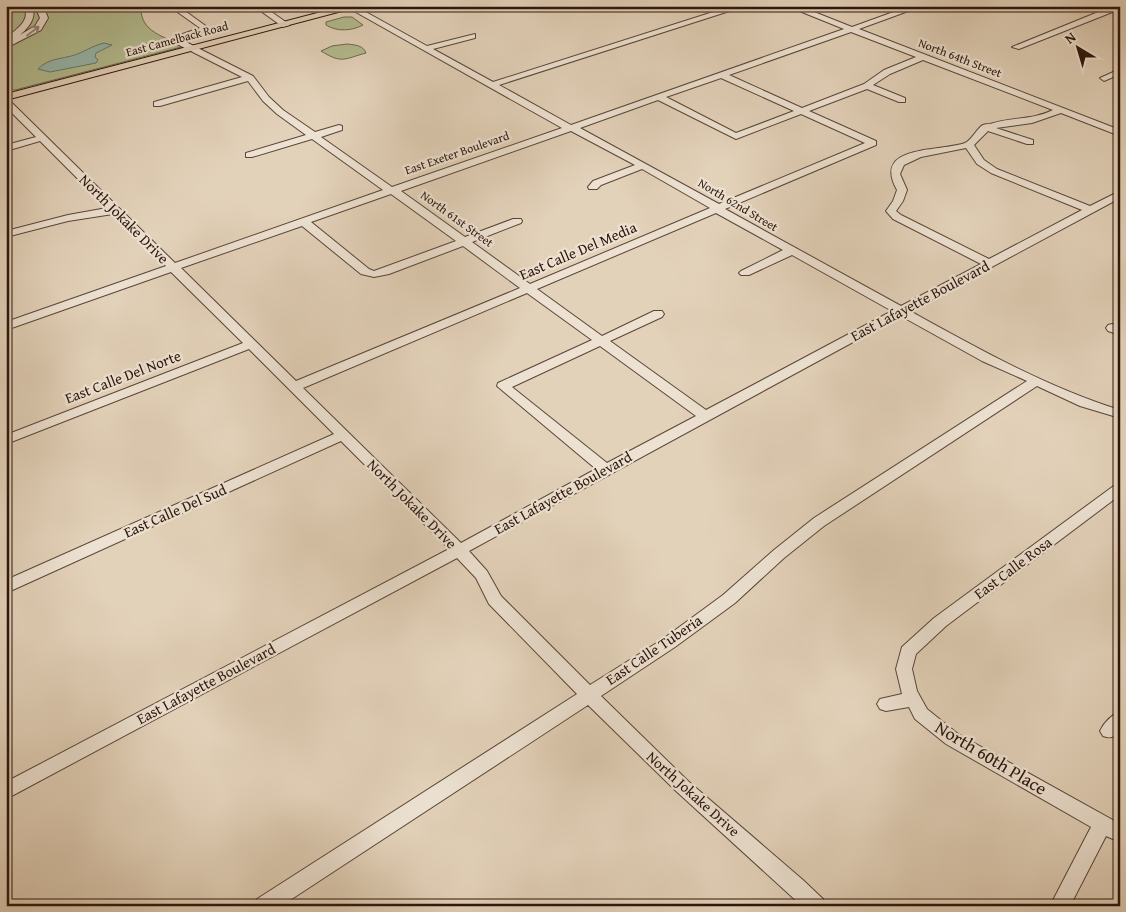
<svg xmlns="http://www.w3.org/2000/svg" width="1126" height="912" font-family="'Gentium Book Plus',serif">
<rect width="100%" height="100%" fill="#e3d2ba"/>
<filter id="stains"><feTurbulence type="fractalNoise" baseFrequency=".004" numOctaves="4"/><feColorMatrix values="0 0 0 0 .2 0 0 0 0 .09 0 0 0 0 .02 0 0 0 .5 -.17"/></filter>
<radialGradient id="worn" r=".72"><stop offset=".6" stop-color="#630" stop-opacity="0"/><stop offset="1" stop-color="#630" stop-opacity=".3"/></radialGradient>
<g fill="#b3bc90" stroke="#70684e">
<path d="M6,6H131L141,12C144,34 168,38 185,46L15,90L6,89Z"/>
<path d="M344,17H352L363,25C352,31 337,32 326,25V22Z"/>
<path d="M347,44C355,45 363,45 366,53C344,59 342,64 321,51L332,46Z"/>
</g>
<path fill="#96b8ac" stroke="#6c776c" d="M104,43L112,45L96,53L95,57L98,60L96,63L50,72L38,69C50,56 67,60 82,52C89,49 95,45 104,43Z"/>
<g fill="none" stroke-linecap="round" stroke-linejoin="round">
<g stroke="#5a4438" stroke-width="2">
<g id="minor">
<path d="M24,6H32C37,18 29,27 20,35L35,26L40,18L35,6H43L48,18L41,30L6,48V43L12,39L8,37C17,28 31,21 24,6Z"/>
<path d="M169,6H178L210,29L182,40L253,76L269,97L283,110L315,132L339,125L342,126V130L321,137L392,187L562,128L345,6H355L427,46L475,34V38L433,49L493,82L732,6H745L499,85L571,125L844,29L787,6H799L852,27L910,6H922L859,29L1120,130V136L1061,113L1032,123L996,128L1033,140V144H1027L988,131L974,145L984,160L997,169L1090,206L1120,191V198L910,311C977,348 1046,387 1120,410V418L1080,406L1037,386L824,526L784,558L735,603L675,647L601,696L688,781L803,880L823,899L826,906H802L676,791L588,705L281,906H254L257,899L577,694L489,604L476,578L457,558L6,799V782L449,549L341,441L6,593V580L334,434L249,349L6,444V435L243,343L171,272L6,330V322L166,266L113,214L68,221L6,237V231L68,215L107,208L40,141L6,151V145L36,137L6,107V99L9,100L175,263L383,190L312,139L252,157H246V153L306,135L277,114L263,101L248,81L160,106H154V102L242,77L175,43L174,37L200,28ZM851,32L916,57L884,70L864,84L802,108L729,75ZM923,60L1053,110C1033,120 1011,117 990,124C987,124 985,124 983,125C977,128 972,140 965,143C941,152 871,144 897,190L893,201L886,211L893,219L981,264L901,306L725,209L876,145V141L809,111L867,89L899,102H905V98L873,85L890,74ZM721,78L794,111L736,133L666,97ZM658,100L736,139L801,114L865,143L719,204L580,128ZM571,131L635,165L593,181L588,187L589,189H597L601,185L642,169L710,208L530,284L472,242L521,223L522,221L521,219H513L465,237L401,191ZM966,148L977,164L991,173L1082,210L989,259L901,215L896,211L903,201L907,190L900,174L904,165L921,157ZM391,194L456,241L374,271L369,269L311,222ZM716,213L783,250L741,271L739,273L741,275H749L792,255L892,311L706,410L610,341L662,317L664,314L662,311H654L602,336L537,289ZM302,226L361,274L374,277L389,274L463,246L520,288L296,381L181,268ZM527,293L592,340L498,383L497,386L596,469L461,543L303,388ZM901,316L982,361L1027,381L814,518L774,550L723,595L663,639L590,685L501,596L487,571L469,551ZM600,346L696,416L607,463L512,387Z"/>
<polygon points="254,6 263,6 290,25 283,27"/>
<polygon points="1113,6 1120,6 1120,9 1019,49 1012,47"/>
<polygon points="1120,69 1120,74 1104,81 1100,78"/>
<polygon points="1112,324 1120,327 1120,335 1108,331 1106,328 1108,325"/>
<polygon points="1120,483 1120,495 946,626 916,654 912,669 917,691 927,709 958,734 1120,824 1120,842 1106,836 1070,906 1050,906 1091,827 946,744 915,719 909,707 886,711 880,709 877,704 880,699 902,694 896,669 902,647 934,618 1115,485"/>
<path d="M1120,712V731C1114,737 1111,739 1103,736L1100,731C1104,723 1111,715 1120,712Z"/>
</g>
</g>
<g stroke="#2c150c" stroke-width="2">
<polygon id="major" points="344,6 361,6 6,100 6,94"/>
</g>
<use href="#minor" fill="#ede2d2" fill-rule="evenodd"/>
<use href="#major" fill="#e3d2ba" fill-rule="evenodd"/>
</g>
<defs><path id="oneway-shaft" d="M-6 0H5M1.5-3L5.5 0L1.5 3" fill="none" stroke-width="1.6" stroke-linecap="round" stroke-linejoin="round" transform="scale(1.25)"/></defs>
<use stroke="#968679" href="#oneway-shaft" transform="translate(33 31) rotate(-37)"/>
<g text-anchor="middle" stroke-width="4.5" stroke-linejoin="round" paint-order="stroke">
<g font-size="12" fill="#2c150c" stroke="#ede2d2">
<text transform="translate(177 39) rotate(-15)" y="4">East Camelback Road</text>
<text transform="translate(960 58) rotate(21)" y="4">North 64th Street</text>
<text transform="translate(457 153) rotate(-19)" y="4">East Exeter Boulevard</text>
<text transform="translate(738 205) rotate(31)" y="4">North 62nd Street</text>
<text transform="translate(457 219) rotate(36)" y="4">North 61st Street</text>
</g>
<g font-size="15" fill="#2c150c" stroke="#ede2d2">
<text transform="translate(124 219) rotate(45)" y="5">North Jokake Drive</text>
<text transform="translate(578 251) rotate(-23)" y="5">East Calle Del Media</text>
<text transform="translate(920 301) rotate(-28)" y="5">East Lafayette Boulevard</text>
<text transform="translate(123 377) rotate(-21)" y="5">East Calle Del Norte</text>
<text transform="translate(563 493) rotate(-29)" y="5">East Lafayette Boulevard</text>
<text transform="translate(412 504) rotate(45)" y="5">North Jokake Drive</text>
<text transform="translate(175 511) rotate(-24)" y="5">East Calle Del Sud</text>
<text transform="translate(1013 568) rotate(-37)" y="5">East Calle Rosa</text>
<text transform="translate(654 650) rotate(-34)" y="5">East Calle Tuberia</text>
<text transform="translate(206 684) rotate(-28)" y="5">East Lafayette Boulevard</text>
<text transform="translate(693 794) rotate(42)" y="5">North Jokake Drive</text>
</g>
<g font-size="18" fill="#2c150c" stroke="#ede2d2">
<text transform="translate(991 758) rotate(31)" y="6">North 60th Place</text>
</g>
</g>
<rect width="1126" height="912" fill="none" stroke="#e3d2ba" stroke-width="25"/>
<rect x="8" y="8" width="1111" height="897" fill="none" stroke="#2c150c" stroke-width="2.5"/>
<rect x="12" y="12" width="1101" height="887" fill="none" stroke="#2c150c"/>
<g transform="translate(1078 48) rotate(322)" stroke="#ede2d2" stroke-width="4" paint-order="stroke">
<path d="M0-4L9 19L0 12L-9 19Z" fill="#2c150c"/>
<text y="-8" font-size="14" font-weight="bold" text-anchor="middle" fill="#2c150c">N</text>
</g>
<rect width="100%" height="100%" filter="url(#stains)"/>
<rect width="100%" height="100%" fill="url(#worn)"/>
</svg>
